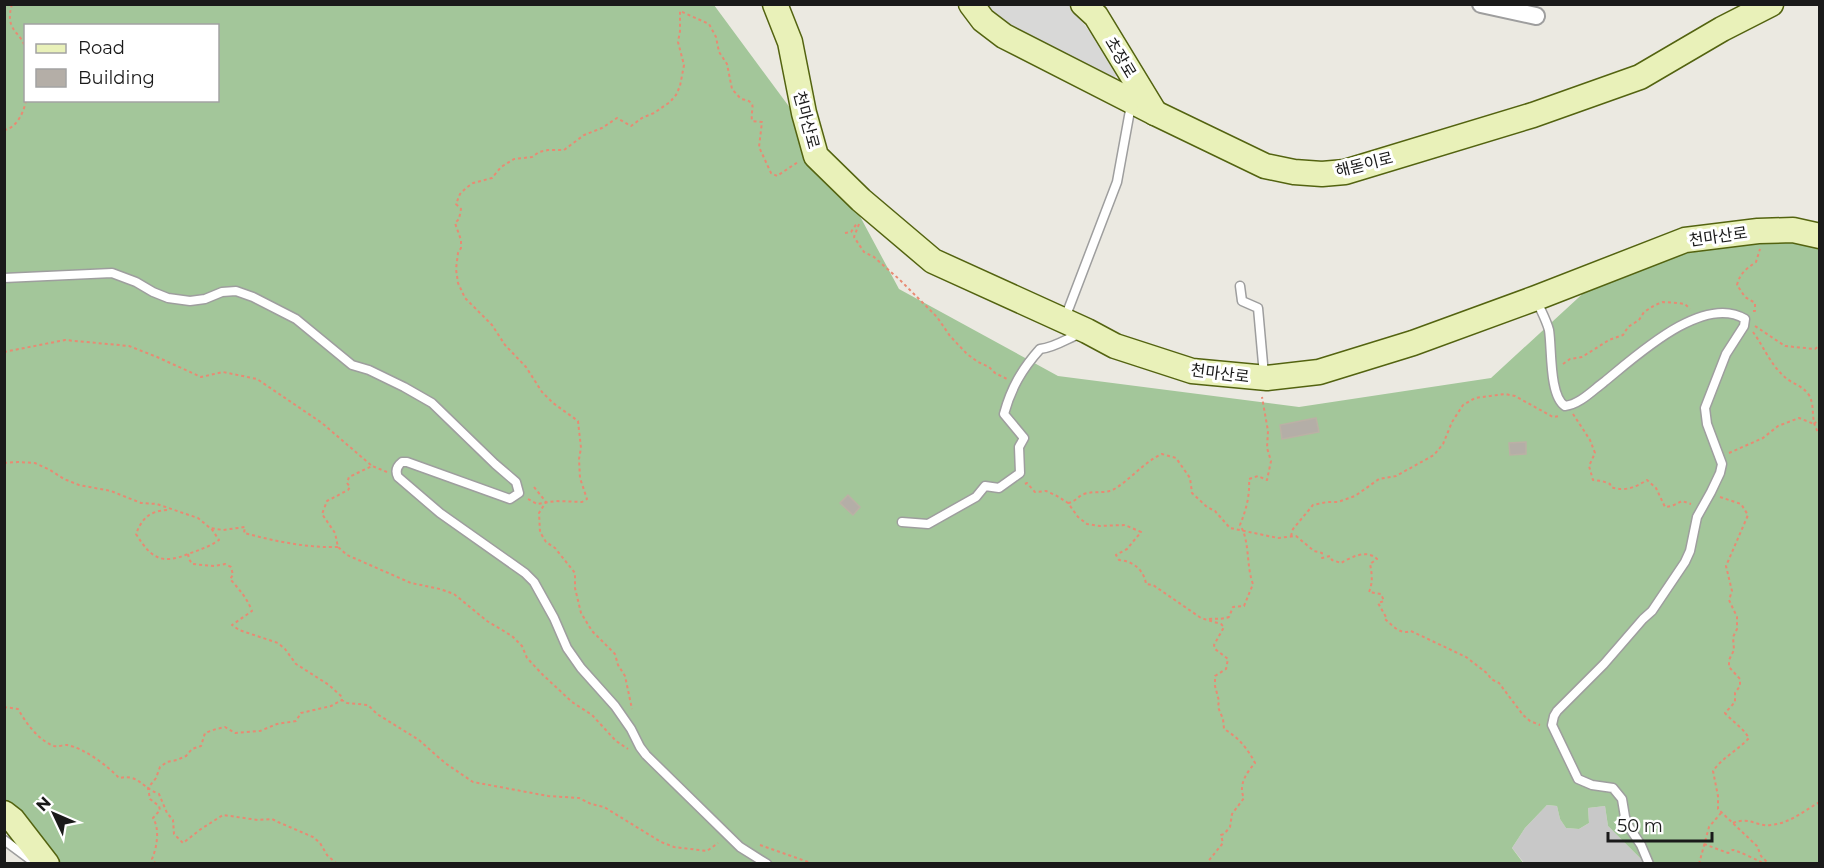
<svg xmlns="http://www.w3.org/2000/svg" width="1824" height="868" font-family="Montserrat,'Noto Sans KR',sans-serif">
<rect width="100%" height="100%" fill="#ebe9e1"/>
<polygon fill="#d8d8d7" points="981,5 1069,5 1122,73 1113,78 994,21"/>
<polygon fill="#c8c8c8" points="1547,805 1557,806 1560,819 1566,828 1579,829 1589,823 1588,808 1605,806 1608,826 1645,863 1524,863 1512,848 1525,828"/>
<path fill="#a3c69a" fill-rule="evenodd" d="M5,5H714L833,166L899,289L1058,376L1299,407L1491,378L1615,264L1786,238L1819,247V863H1645L1608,826L1605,806L1588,808L1589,823L1579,829L1566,828L1560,819L1557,806L1547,805L1525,828L1512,848L1524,864H46L5,827ZM26,26H218V100H26Z"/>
<g fill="#b4aea7" stroke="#bbb1a5" stroke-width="1.5">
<polygon points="1316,418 1319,432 1282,439 1280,425"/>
<polygon points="1526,442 1526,454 1510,455 1509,443"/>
<polygon points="848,495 860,507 853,515 840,503"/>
</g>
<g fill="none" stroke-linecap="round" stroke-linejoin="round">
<g stroke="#9e9e9e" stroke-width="11">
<g id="lane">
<path d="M4,278L112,273L136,282L153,292L168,298L190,301L205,299L222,292L236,291L253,297L296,319L352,365L369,370L404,387L432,403L495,464L516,482L519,493L510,499L407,462H402C397,466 395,471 398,477L440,513L525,573L534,582L554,618L567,648L581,668L615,706L631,729L640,747L646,755L740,847L767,864"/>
<polyline points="1240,286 1242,301 1258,308 1264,375"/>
<path d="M1536,299C1540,309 1546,319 1549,330C1552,348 1549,396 1565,406C1580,404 1592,391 1604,382C1635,357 1703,293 1745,319L1744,326L1726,354L1705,408L1707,424L1722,464L1720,473L1711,492L1697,517L1690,551L1685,562L1652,611L1643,619L1604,664L1557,711L1554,716L1552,725L1578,779L1592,785L1613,788L1622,799L1625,817L1629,827L1641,845L1649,864"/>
<polyline points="1065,318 1117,182 1131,105"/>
<path d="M902,522L928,524L976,497L985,486L999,488L1020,473L1019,447L1024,438L1004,414C1011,388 1022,369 1040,349C1054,348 1068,338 1081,333"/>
<polyline points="4,840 35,863"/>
</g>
</g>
<g stroke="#9e9e9e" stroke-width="20">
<polyline id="street" points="1481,4 1536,16"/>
</g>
<g stroke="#536310" stroke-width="27">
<g id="secondary">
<polyline points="775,4 790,42 804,113 816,156 861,200 933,261 1087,331 1115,346 1192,371 1267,378 1319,372 1413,343 1536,298 1685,240 1758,231 1793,230 1820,236"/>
<polyline points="971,4 983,20 1004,36 1155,113 1265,166 1294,172 1322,174 1345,172 1533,115 1640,77 1722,29 1771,4"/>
<polyline points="1083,4 1096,16 1155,113"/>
<polyline points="4,813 13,820 47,864"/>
</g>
</g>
<g stroke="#e98a73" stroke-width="2" stroke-dasharray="3 3" stroke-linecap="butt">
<path d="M12,4C4,32 21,30 26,50"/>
<path d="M4,130C17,128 24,112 26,100"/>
<polyline points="859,224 854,237 864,252 874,257 900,280 937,317 950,336 967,354 978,362 989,367 995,373 1007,379"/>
<polyline points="845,233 851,232 857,223"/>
<path d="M1753,311H1755V303L1745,297L1737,285C1740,273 1746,269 1756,262L1760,249"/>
<polyline points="1755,326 1785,346 1815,349 1820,345"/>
<path d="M1753,332C1764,347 1771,366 1786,378C1793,384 1803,386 1809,395C1814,404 1812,413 1814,422C1815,427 1817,431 1820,435"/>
<polyline points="4,352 65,340 129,346 157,357 201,377 223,372 257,379 322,423 372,466"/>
<polyline points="1563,364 1570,359 1582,357 1609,340 1623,335 1628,327 1639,320 1644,312 1655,305 1663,302 1677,303 1685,304 1690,309"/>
<path d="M1573,414L1590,440L1595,453L1589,466L1593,480L1602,481L1610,484L1611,487C1625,492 1636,487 1647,480L1656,488L1665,507L1672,506L1682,501L1691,504"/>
<polyline points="1814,424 1820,418"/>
<polyline points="1729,453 1763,438 1778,426 1799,418 1814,424"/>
<path d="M4,463L18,462L35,463L50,470L64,479L79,485L111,491L141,503L157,504L183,513L198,518L210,528L223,530L245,527L244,533C275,541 305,548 338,547"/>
<polyline points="387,472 372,466 349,477 347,483 350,487 348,490 327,501 322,514 335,533 338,547 347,555 411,583 440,589 454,594 487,621 512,636 522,646 527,658 543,675 572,702 592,715 616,741 628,749"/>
<path d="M1025,484L1027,483L1035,492L1046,491L1057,496L1068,503L1078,517L1087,524L1100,526L1125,525L1141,532L1127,549L1116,555L1119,560C1133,561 1144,570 1146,584L1153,585L1201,618L1221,624L1224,627L1214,645L1215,649L1228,659L1226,669L1215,676V686L1219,701L1218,707L1223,719L1224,729C1238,737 1248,749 1255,763C1246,773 1238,786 1244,798L1232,814L1230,827L1224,834L1221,835L1223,843L1206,864"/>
<polyline points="534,487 546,502 539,513 540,532 546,542 555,548 575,573 575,588 581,613 592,631 615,654 618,665 625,676 632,709"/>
<path d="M1720,497L1741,504L1748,515L1726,566L1732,591L1729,600L1737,617V629L1733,637L1734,650L1729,660V667L1740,679V686L1735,693V702L1725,713C1733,722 1743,728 1749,738C1738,750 1722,758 1713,771L1718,796V809L1757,846L1761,856L1769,864"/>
<path d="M528,499L537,504L556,501L582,502L587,499L580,478L579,459L581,448L578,421L553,403L542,392L526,367L505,345L492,325L465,298L458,283L456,269L458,253L461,248V240L455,223L459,219L461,209L456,204L460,194L466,188L473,183L492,178L501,167L514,159L532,157L539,152L548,150H564L584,135L602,128L617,118L631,126L642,118L654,113L670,102L676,95L680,86L684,65L678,42L680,31V11L709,24L716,37L719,52L727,64L732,89L741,99C759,102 750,108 752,121L762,122L759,147L771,173L777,176L798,162"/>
<path d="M1068,503C1075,502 1077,497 1084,494C1095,490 1106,495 1116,488C1132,478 1144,462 1162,454L1176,458L1190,478L1192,493L1207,507L1215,511L1230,528L1278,538L1296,536L1314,551L1322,553V558L1330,556L1332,560L1341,563C1351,557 1367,549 1377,559L1370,564C1372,573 1373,583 1369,592L1381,594L1384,601L1378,603L1386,617L1385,619C1393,626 1400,635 1411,631L1466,657L1488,674L1491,679L1499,683L1523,715L1530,721L1540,725"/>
<path d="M167,510C150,511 142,518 136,534C151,558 161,565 188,554C199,550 209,547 219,540L211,528"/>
<polyline points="1291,536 1293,529 1313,505 1327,502 1338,502 1355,496 1379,479 1396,476 1434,455 1443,444 1452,422 1463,405 1475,398 1505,394 1515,396 1553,417 1559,416"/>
<path d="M188,554L189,559L192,564L214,566L225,564L231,567L233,575L230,579C239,589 247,598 252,611L232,625L239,630L278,643L285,649L296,664L329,685L342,697V700L347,703L368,705L377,714L419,740L445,763L473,782L548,796L579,798L591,804L604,807L661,842L674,847L707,851L718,843"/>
<path d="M1209,619C1217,618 1220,620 1229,617L1233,607L1244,606L1253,584C1246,566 1250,540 1240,525C1246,510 1250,496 1249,479L1258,476L1267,480L1271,461L1267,448L1268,431L1262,397"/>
<path d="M4,707L18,709C26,723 38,740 54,746C58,747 63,745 67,745C84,748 108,766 119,778C139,774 141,787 159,794L167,813L173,820L174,834L183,843L201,829L223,815L258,820L272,819L278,822L313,837L320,843L327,855L337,864"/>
<path d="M1733,823C1749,816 1757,827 1771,825C1791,823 1803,811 1820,802"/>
<path d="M1704,844L1728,853C1730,852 1731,850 1733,850C1736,850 1760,861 1764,864"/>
<polyline points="760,845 814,864"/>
<path d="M156,864L152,859C157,847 160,829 153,818L160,810L159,806L150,799L148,788L156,778L160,767L167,762L177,760L186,756L192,749L201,746L205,733L216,729L225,727L235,733L260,731L277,724L296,721L301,713L331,706L342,700"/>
<polyline points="1699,864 1709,827 1721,813"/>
</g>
<use href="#lane" stroke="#fff" stroke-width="8"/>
<use href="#street" stroke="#fff" stroke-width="16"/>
<use href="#secondary" stroke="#e9f1b9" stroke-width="24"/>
</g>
<g text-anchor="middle" stroke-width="6" stroke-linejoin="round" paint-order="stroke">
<g font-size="16" fill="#1a1a1a" stroke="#fff">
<text transform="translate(1121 57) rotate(59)" y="6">초장로</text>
<text transform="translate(807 120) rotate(75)" y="6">천마산로</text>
<text transform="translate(1364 164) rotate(-14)" y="6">해돋이로</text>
<text transform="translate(1718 236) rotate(-8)" y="6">천마산로</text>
<text transform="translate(1220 373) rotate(7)" y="6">천마산로</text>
</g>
</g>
<rect width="1824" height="868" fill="none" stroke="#1a1a1a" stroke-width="12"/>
<rect x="24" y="24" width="195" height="78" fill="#ffffff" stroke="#a3a3a3" stroke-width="1.5"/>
<rect x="36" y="44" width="30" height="9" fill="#e9f1b9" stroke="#a3a3a3" stroke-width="1.5"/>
<text x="78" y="54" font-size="18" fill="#1a1a1a">Road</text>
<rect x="36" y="69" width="30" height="18" fill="#b4aea7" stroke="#a3a3a3" stroke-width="1.5"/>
<text x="78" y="84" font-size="18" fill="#1a1a1a">Building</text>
<g transform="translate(54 814) rotate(314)" stroke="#ffffff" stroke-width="4.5" paint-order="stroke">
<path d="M0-4.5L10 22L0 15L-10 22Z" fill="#1a1a1a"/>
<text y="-9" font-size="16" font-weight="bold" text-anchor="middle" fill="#1a1a1a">N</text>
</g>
<path d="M1608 832v9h104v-9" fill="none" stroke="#1a1a1a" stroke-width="3"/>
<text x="1617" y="832" font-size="18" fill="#1a1a1a" stroke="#ffffff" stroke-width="4.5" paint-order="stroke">50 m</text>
</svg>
